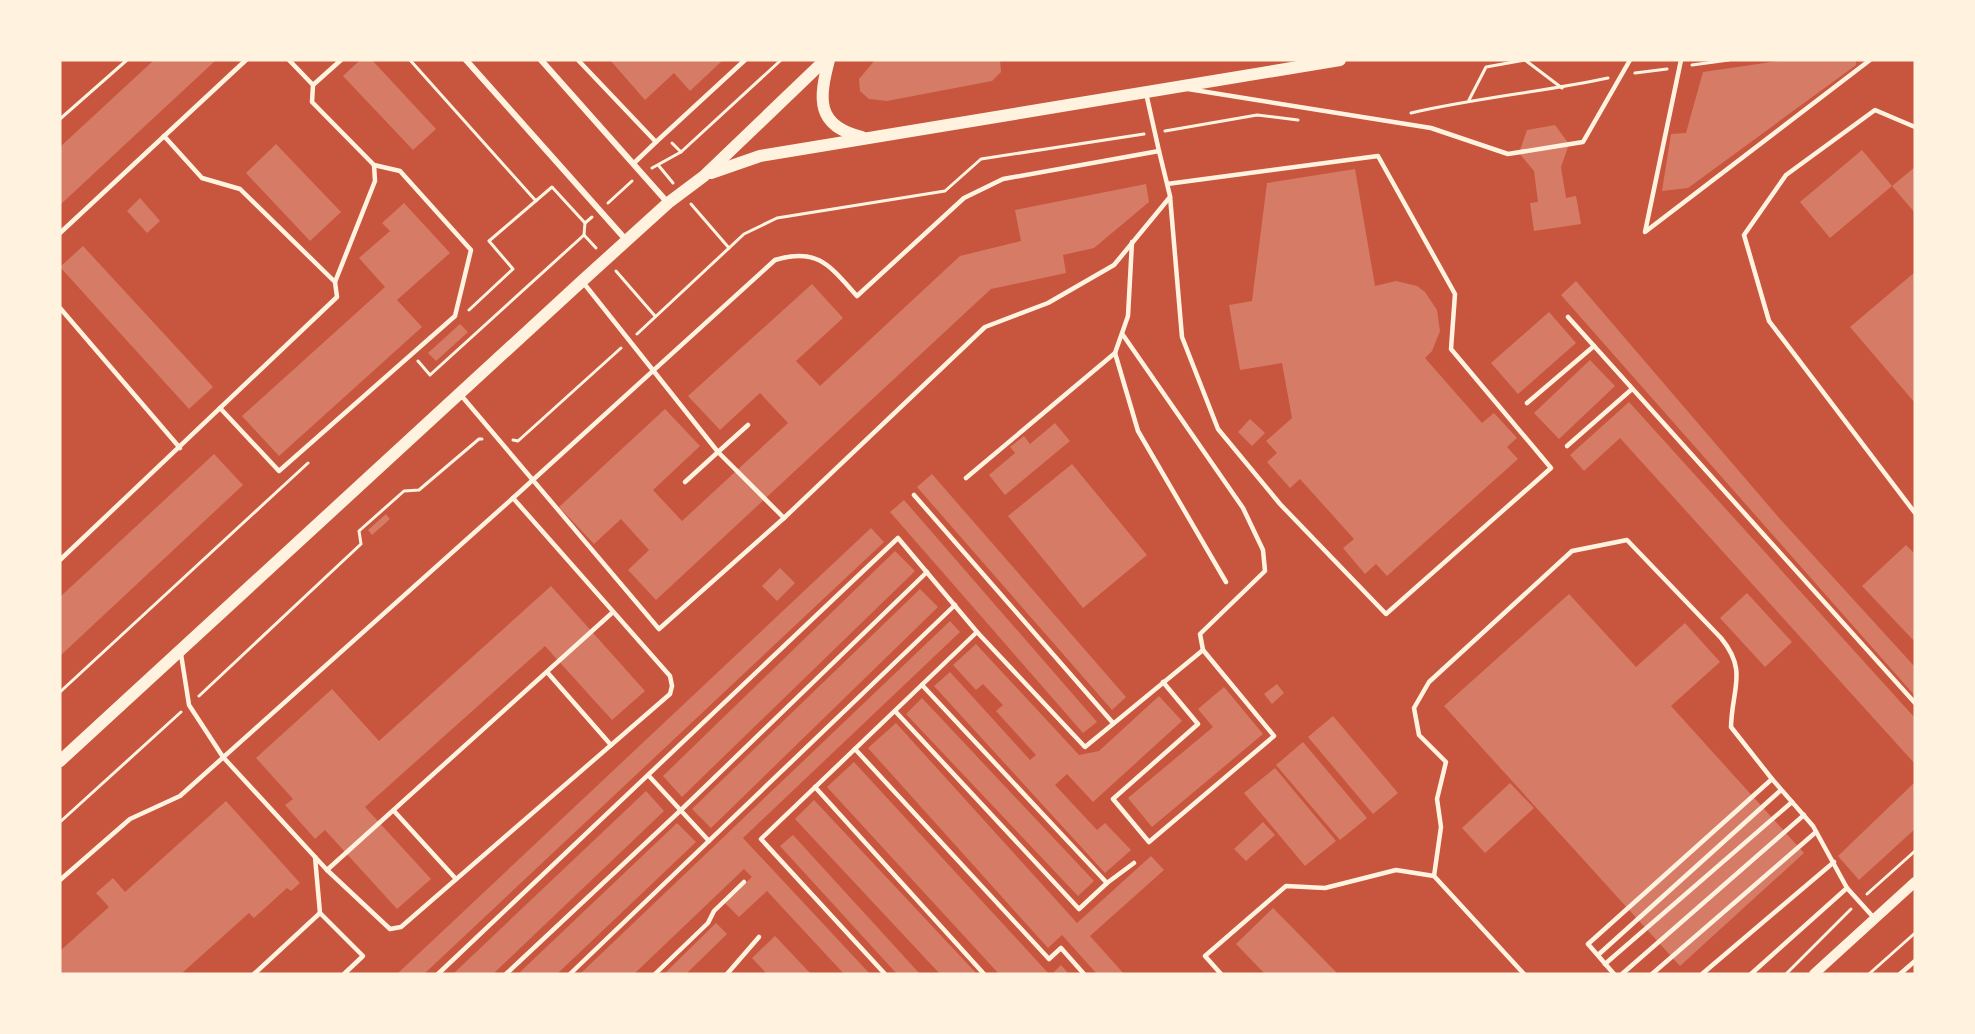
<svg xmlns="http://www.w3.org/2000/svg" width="1975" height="1034" font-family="Helvetica,sans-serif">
<rect width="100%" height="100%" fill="#c8553d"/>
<g fill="#d67c66">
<polygon points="154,60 216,60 60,205 60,147"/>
<polygon points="360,60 372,60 436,129 413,150 343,76"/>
<polygon points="610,60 723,60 690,91 674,73 645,100"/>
<polygon points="875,60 1000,60 1001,72 992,81 887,101 869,99 860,91 859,79"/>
<polygon points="1785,60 1856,60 1856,65 1688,188 1662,191 1671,134 1686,133 1703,72"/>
<polygon points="1555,125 1569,144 1561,167 1566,198 1576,196 1581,224 1534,231 1530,203 1538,202 1534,171 1519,153 1527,130"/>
<polygon points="276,144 341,212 310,241 246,173"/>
<polygon points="1862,150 1892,186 1830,238 1800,202"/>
<polygon points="1915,167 1915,213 1892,186"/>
<polygon points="1355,169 1375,286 1396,281 1417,286 1425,292 1437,310 1440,331 1432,351 1425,358 1482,423 1494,413 1517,438 1507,447 1518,459 1387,576 1376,564 1365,574 1343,548 1354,539 1300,479 1290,488 1267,462 1277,453 1266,441 1292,418 1282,363 1240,370 1229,305 1252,301 1267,183"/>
<polygon points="1146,184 1149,202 1094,248 1063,255 1066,273 991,289 656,600 628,570 649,550 621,519 594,544 559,507 665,409 700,446 653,490 682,521 788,423 760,393 720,430 688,396 812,284 843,318 796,361 820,386 960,256 1021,241 1015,210"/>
<polygon points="140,198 160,221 147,233 127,211"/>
<polygon points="404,203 450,253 397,300 422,327 279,456 242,416 385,287 359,258 390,231 382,223"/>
<polygon points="83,246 213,387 189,409 60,267"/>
<polygon points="1915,272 1915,403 1850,327"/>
<polygon points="1576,281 1780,519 1915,667 1915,696 1561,295"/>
<polygon points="1549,312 1576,343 1518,394 1491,363"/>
<polygon points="460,324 468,332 436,361 428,353"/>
<polygon points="1590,360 1615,386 1559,439 1534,413"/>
<polygon points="1629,402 1915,718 1915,764 1620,438 1584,471 1570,455"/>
<polygon points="1250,419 1265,433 1252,446 1238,432"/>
<polygon points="1055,423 1070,441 1005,495 989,475 1015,453 1010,447 1024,436 1030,444"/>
<polygon points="214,454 243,485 60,656 60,597"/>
<polygon points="1072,464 1147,555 1083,608 1008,516"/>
<polygon points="932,474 1126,697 1112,710 917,487"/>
<polygon points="904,500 1097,722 1083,733 890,512"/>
<polygon points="386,514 390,519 372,535 368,530"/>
<polygon points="871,528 884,542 424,974 397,974"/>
<polygon points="1906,545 1915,554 1915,642 1862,586"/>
<polygon points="895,551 915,571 682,797 663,776"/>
<polygon points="780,568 795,583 777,601 762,586"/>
<polygon points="551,586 645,691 612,720 545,646 365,807 431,879 397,909 325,830 315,839 285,805 293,799 256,758 332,689 379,741"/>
<polygon points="920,589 938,607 711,828 692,809"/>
<polygon points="1747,593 1792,642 1765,667 1720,618"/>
<polygon points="1569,594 1636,667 1685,623 1720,662 1671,706 1804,853 1680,966 1444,706"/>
<polygon points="950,621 960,632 743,838 870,974 844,974 767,891 739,917 724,902 752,877 744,869 634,974 580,974"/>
<polygon points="976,644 1079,755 1099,751 1159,696 1182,721 1093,802 1067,774 1055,785 1097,830 1105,823 1131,850 1105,873 934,686 950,672 1030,760 1036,755 996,711 1003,705 983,684 976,690 953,665"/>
<polygon points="1277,684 1284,693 1272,704 1264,694"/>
<polygon points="1224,687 1263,734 1152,827 1128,798 1213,727 1198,709"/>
<polygon points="922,698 1094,881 1078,896 906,714"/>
<polygon points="1333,716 1398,793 1373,814 1308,737"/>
<polygon points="896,723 1077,923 1151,856 1164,870 1090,936 1124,974 1097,974 1062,935 1048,948 868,748"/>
<polygon points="1303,742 1367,818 1340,840 1276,765"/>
<polygon points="854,762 1049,974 999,974 827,787"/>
<polygon points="1275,768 1336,841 1305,866 1244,793"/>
<polygon points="1915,782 1915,829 1859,880 1838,856"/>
<polygon points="1510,783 1534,808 1485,853 1462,828"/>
<polygon points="646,791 664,811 493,974 453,974"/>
<polygon points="814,800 977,974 940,974 795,819"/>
<polygon points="226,801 300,883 291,891 287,888 254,918 249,913 181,974 60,974 60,951 109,907 96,893 113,878 125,892"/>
<polygon points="1263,822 1275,835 1246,861 1234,849"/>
<polygon points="677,823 696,842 557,974 518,974"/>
<polygon points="793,835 920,974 897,974 780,846"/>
<polygon points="1273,908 1338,974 1265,974 1236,944"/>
<polygon points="716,923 727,934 686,974 664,974"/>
<polygon points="775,936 811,974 767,974 752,958"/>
<polygon points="1061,965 1069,974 1052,974"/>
</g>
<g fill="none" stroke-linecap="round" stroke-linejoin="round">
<g stroke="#fff3e0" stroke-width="3">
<polyline points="410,60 536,201"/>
<polyline points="1692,65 1729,60"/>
<polyline points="1635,73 1667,69"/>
<polyline points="1469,100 1486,67 1525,60 1562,88"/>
<path d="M1411,113C1476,98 1542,92 1608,78"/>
<polyline points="60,119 127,60"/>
<polyline points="1165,131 1257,115 1298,120"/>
<polyline points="672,143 681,152"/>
<polyline points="659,166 673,183"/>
<polyline points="652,168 681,152 781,60"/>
<polyline points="608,203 632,181"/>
<polyline points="691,204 729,248"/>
<polyline points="592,217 585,223 584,235 596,248"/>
<polyline points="616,271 655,316"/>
<polyline points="469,310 513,269 489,241 552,187 585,223"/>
<polyline points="637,334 744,234 777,218 945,191 981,159 1144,134"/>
<polyline points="418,361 430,375 584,235"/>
<polyline points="513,440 518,441 621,348"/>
<polyline points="60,692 308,463"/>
<polyline points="199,696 361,544 359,531 404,491 419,490 479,439 482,439"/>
<polyline points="60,822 181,712"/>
<polyline points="1867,894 1915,851"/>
<polyline points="1786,974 1851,909"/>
<polyline points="1869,974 1915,933"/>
</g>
<g stroke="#fff3e0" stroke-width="4.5">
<polyline points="578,60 656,142 745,60"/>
<polyline points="1681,60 1645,232 1870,60"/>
<polyline points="313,85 341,60"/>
<polyline points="1188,89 1431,128 1508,154 1583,142 1630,60"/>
<polyline points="1915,127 1875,110 1786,175 1744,235 1769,321 1915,513"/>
<polyline points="164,136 202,178 240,189 335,282"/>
<polyline points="1159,151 1170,196 1182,337 1218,429 1280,504 1386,614 1551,468 1451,349 1455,294 1378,156 1167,184"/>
<polyline points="633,164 656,142"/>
<polyline points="60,233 246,60"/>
<polyline points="1132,242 1128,316 1115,353 1138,431 1226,582"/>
<polyline points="582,281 718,452 685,482"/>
<polyline points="60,308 180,448"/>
<polyline points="1568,317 1915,703"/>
<polyline points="1123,335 1243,508 1263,550 1265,571 1200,634 1203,650 1274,736 1149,842 1113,799 1198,724 1163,682"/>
<polyline points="460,394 659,629 784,518"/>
<polyline points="1527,403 1594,346"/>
<polyline points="220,408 279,471 455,316 471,250 400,171 374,165"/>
<polyline points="748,425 718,452 784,518 985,327 1048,303 1114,265 1170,197"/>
<polyline points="1567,446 1632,389"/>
<polyline points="966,478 1115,353"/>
<polyline points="914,495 1113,723"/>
<polyline points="60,560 337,297 335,282 375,181 374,165 312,102 313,85 289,60"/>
<path d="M181,654L189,705L223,757L327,870L390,929L401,927L670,694L672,686L670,676L513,498L775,260C818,247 830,266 857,296L964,198L1003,179L1159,151L1146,93"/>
<polyline points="547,672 611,745"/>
<polyline points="922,685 1107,883"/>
<polyline points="895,711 1079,909 1107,883 1134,863"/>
<polyline points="855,749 1049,959 1061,948 1084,974"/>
<polyline points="649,776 709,841"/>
<polyline points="815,787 984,974"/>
<polyline points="394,811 456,879"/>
<polyline points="315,857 320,913 363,956 344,974"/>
<polyline points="327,870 613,612"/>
<path d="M1434,876L1441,827L1437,799L1446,762L1419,735L1414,708L1429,682L1572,551L1627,540L1721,638C1748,671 1732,688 1731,727L1772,779"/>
<polyline points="60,880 130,819 180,796 513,498"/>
<polyline points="1598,955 1781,790"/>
<polyline points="1605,964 1792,802"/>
<polyline points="254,974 320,913"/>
<polyline points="438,974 898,538 977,632 1085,747 1203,650"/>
<polyline points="506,974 681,810 927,572"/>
<polyline points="570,974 955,605"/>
<polyline points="655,974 708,923 714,911 744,882"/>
<polyline points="727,974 759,937"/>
<polyline points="885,974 761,839 977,632"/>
<polyline points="1221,974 1205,956 1286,886 1325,888 1396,870 1434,876 1524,974"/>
<polyline points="1614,974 1588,944 1772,779 1813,826 1847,888 1875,919"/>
<polyline points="1622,974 1804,815"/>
<polyline points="1652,974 1816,832"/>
<polyline points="1702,974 1834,862"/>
<polyline points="1751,974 1847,888"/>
<polyline points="1900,974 1915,961"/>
</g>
<g stroke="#fff3e0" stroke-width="6">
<polyline points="466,60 627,241"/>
<polyline points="541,60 668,203"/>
</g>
<polyline stroke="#fff3e0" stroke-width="10" points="1814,974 1915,882"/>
<g stroke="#fff3e0" stroke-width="12">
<path d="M829,60C819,98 815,126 862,137"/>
<polyline points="711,173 760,156 1340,60"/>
<polyline points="60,761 582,281 668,203 704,176 825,60"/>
</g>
</g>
<rect width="1975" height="1034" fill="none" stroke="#fff3e0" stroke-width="123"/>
</svg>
